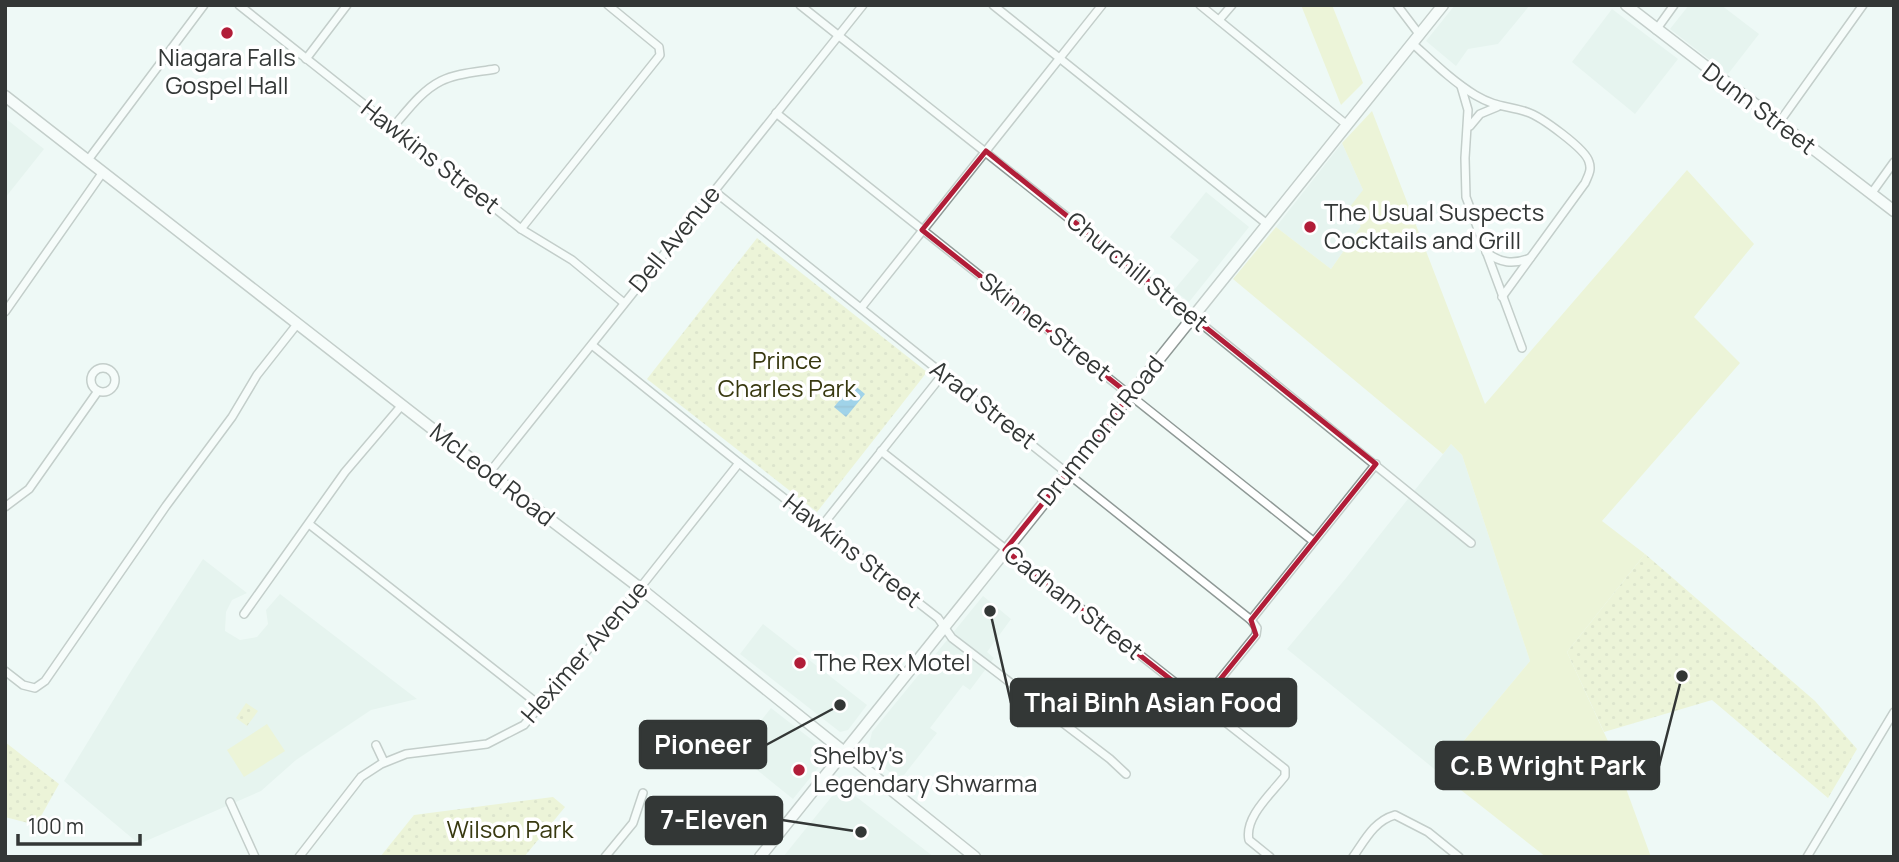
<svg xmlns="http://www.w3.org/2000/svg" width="1899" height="862" font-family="Manrope,sans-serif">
<defs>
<pattern id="park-dots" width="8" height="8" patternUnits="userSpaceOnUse" patternTransform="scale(1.75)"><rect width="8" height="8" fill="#e8edb4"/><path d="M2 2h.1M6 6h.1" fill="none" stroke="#c7cc9b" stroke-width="1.8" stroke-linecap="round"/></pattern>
<pattern id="water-rules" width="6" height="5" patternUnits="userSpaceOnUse" patternTransform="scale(1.75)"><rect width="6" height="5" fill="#41a4d9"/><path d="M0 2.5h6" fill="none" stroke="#3786b1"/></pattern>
</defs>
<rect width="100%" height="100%" fill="#eef9f5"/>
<g fill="#dbede7">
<polygon points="1455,5 1530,5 1498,44 1468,49 1456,66 1426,41"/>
<polygon points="1689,5 1721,5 1759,34 1728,74 1670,29"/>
<polygon points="1612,9 1678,59 1635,114 1572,62"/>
<polygon points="5,118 44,149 5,198"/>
<polygon points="1342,143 1363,190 1361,226 1331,269 1276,227"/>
<polygon points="1206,192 1249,227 1189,302 1174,290 1199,260 1170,237"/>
<polygon points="1451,444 1462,455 1530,661 1438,772 1287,649 1346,578"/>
<polygon points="203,559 247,593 232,600 226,612 225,631 240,640 257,637 268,624 266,610 280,594 417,699 371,710 296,760 261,791 139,844 64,781 131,671"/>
<polygon points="983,596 1011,619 987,652 994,658 970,690 963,685 930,728 937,733 900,780 867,754 872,732"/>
<polygon points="763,624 867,705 848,730 840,732 740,654"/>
<polygon points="771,708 825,750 827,757 793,799 736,753"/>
<polygon points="841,785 934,857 783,857"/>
</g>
<g fill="#e8edb4">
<polygon points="1301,5 1332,5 1363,83 1341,105"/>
<polygon points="1372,111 1485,404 1687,170 1754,244 1694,317 1740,363 1602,521 1645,554 1567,652 1612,750 1651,857 1546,857 1438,772 1530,661 1462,455 1451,444 1443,454 1233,279 1276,227 1331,269 1361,226 1345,213 1363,190 1342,143"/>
<polygon points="267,724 285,751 244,777 227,750"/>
</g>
<g fill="url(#park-dots)">
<polygon points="757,238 927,372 817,512 647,379"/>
<polygon points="1645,554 1815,701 1857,749 1828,798 1712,700 1604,732 1567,652"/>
<polygon points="246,703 258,711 247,726 236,718"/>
<polygon points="5,742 59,784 36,825 5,817"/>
<polygon points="553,797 565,807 524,857 380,857 414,815"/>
</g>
<polygon fill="url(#water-rules)" points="853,384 865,394 846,417 834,407"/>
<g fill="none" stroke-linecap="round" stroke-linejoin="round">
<g stroke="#8f9996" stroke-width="10">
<g id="street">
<polyline points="239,5 521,229 572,260 624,303"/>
<polyline points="800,5 1193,317 1471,543"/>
<polyline points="993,5 1267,224"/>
<polyline points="1200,5 1347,125"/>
<polyline points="1397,5 1419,34"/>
<polyline points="1219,20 1232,5"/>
<polyline points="1656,30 1674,5"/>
<path d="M1412,43C1432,61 1452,81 1475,95C1497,108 1506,105 1527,112C1540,116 1586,149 1589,162C1592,170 1588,176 1585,183L1502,297"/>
<polyline points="306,59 347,5"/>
<polyline points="1461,86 1468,110 1465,158 1466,197 1522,348"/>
<polyline points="776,113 1313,541"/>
<polyline points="1778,124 1863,5"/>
<polyline points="1470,126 1480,114 1497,107"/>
<path d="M393,127C407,111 421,91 441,81C457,73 478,72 495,69"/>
<polyline points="88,160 204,5"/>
<polyline points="714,191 1251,620 1257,628 1256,635 1201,703"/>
<polyline points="1871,194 1894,162"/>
<polyline points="521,229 660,55 659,47 608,5"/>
<path d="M1486,252C1500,263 1513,265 1530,258"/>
<polyline points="861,308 1102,5"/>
<polyline points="5,312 103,172"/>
<polyline points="592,345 739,463 938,618 952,638 1110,759 1126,774"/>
<circle cx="103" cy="380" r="12"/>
<path d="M881,451L1285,769V776C1272,793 1244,817 1249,840L1270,857"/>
<polyline points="489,473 863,5"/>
<polyline points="5,507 29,489 98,391"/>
<polyline points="309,524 542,707"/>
<polyline points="821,527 943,374"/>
<polyline points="244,614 345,472 402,405"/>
<polyline points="1251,620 1376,464"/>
<polyline points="5,671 23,685 35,688 45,681 166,506 232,417 257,375 298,323"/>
<polyline points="376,745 384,762"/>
<polyline points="230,802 255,857"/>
<polyline points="299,857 361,777 381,764 406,754 487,744 524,725 640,588 739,463"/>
<polyline points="605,857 633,823 643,793"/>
<path d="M1353,857C1365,840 1374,821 1395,815L1428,832L1459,857"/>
<polyline points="1807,857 1894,712"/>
</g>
</g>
<g stroke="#8f9996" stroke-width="13">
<g id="secondary">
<polyline points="1626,5 1894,211"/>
<polyline points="5,96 489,473 640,588 975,857"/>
<polyline points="760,857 1443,5"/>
</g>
</g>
<use href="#street" stroke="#fff" stroke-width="7"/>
<use href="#secondary" stroke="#fff" stroke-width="10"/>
</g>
<path d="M0 0H1899V862H0ZM986,151L1376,464L1251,620L1256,635L1201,703L1005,550L1130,395L922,230Z" fill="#eef9f5" fill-opacity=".55" fill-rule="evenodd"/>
<path fill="none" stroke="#b11d38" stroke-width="5" stroke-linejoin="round" d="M986,151L1376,464L1251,620L1256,635L1201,703L1005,550L1130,395L922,230Z"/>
<g fill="#b11d38" stroke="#fff" stroke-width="2.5">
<circle cx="227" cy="33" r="7"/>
<circle cx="1310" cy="227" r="7"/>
<circle cx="800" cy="663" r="7"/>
<circle cx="799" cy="770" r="7"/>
</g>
<g text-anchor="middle" stroke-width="7" stroke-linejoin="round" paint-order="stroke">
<g font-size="24" fill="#333736" stroke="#fff" text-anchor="start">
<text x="227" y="66" text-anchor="middle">Niagara Falls<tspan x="227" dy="28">Gospel Hall</tspan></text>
<text x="1324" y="221">The Usual Suspects<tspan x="1324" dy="28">Cocktails and Grill</tspan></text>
<text x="814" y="671">The Rex Motel</text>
<text x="813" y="764">Shelby's<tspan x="813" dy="28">Legendary Shwarma</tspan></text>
</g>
<g font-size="24" fill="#333736" stroke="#fff">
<text transform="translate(1759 109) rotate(37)" y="8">Dunn Street</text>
<text transform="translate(430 157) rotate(38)" y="8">Hawkins Street</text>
<text transform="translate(675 239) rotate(-51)" y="8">Dell Avenue</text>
<text transform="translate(1137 272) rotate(39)" y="8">Churchill Street</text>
<text transform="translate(1045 327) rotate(38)" y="8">Skinner Street</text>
<text transform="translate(983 405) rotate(38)" y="8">Arad Street</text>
<text transform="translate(1101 431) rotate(-51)" y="8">Drummond Road</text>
<text transform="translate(492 475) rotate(38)" y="8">McLeod Road</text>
<text transform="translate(852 551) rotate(38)" y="8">Hawkins Street</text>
<text transform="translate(1073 603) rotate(38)" y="8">Cadham Street</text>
<text transform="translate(585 652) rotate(-49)" y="8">Heximer Avenue</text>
</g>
<g font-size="24" fill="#383910" stroke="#fff">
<text x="787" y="369">Prince<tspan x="787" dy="28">Charles Park</tspan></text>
<text x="510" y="838">Wilson Park</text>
</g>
</g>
<path fill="none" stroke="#333736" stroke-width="2.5" d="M990 611L1011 703M840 705L766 745M1682 676L1659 766M861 832L782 820"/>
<g fill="#333736" stroke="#fff" stroke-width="2.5">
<circle cx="990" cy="611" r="7"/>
<circle cx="840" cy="705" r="7"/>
<circle cx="1682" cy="676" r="7"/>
<circle cx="861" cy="832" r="7"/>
</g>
<g fill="#333736" stroke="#333736" stroke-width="2.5">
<rect x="1011" y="679" width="285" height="47" rx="7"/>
<rect x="640" y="721" width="126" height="47" rx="7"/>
<rect x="1436" y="742" width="223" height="47" rx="7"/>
<rect x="646" y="797" width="136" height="47" rx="7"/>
</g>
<g font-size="26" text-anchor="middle" font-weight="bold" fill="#fff">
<text x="1153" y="712">Thai Binh Asian Food</text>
<text x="703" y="754">Pioneer</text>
<text x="1548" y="775">C.B Wright Park</text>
<text x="714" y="829">7-Eleven</text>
</g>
<rect width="1899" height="862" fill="none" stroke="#333736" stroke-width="14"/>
<path d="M18 834v10h122v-10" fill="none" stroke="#333736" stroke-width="3.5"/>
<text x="28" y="834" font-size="21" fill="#333736" stroke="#ffffff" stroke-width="5" paint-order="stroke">100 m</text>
</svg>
